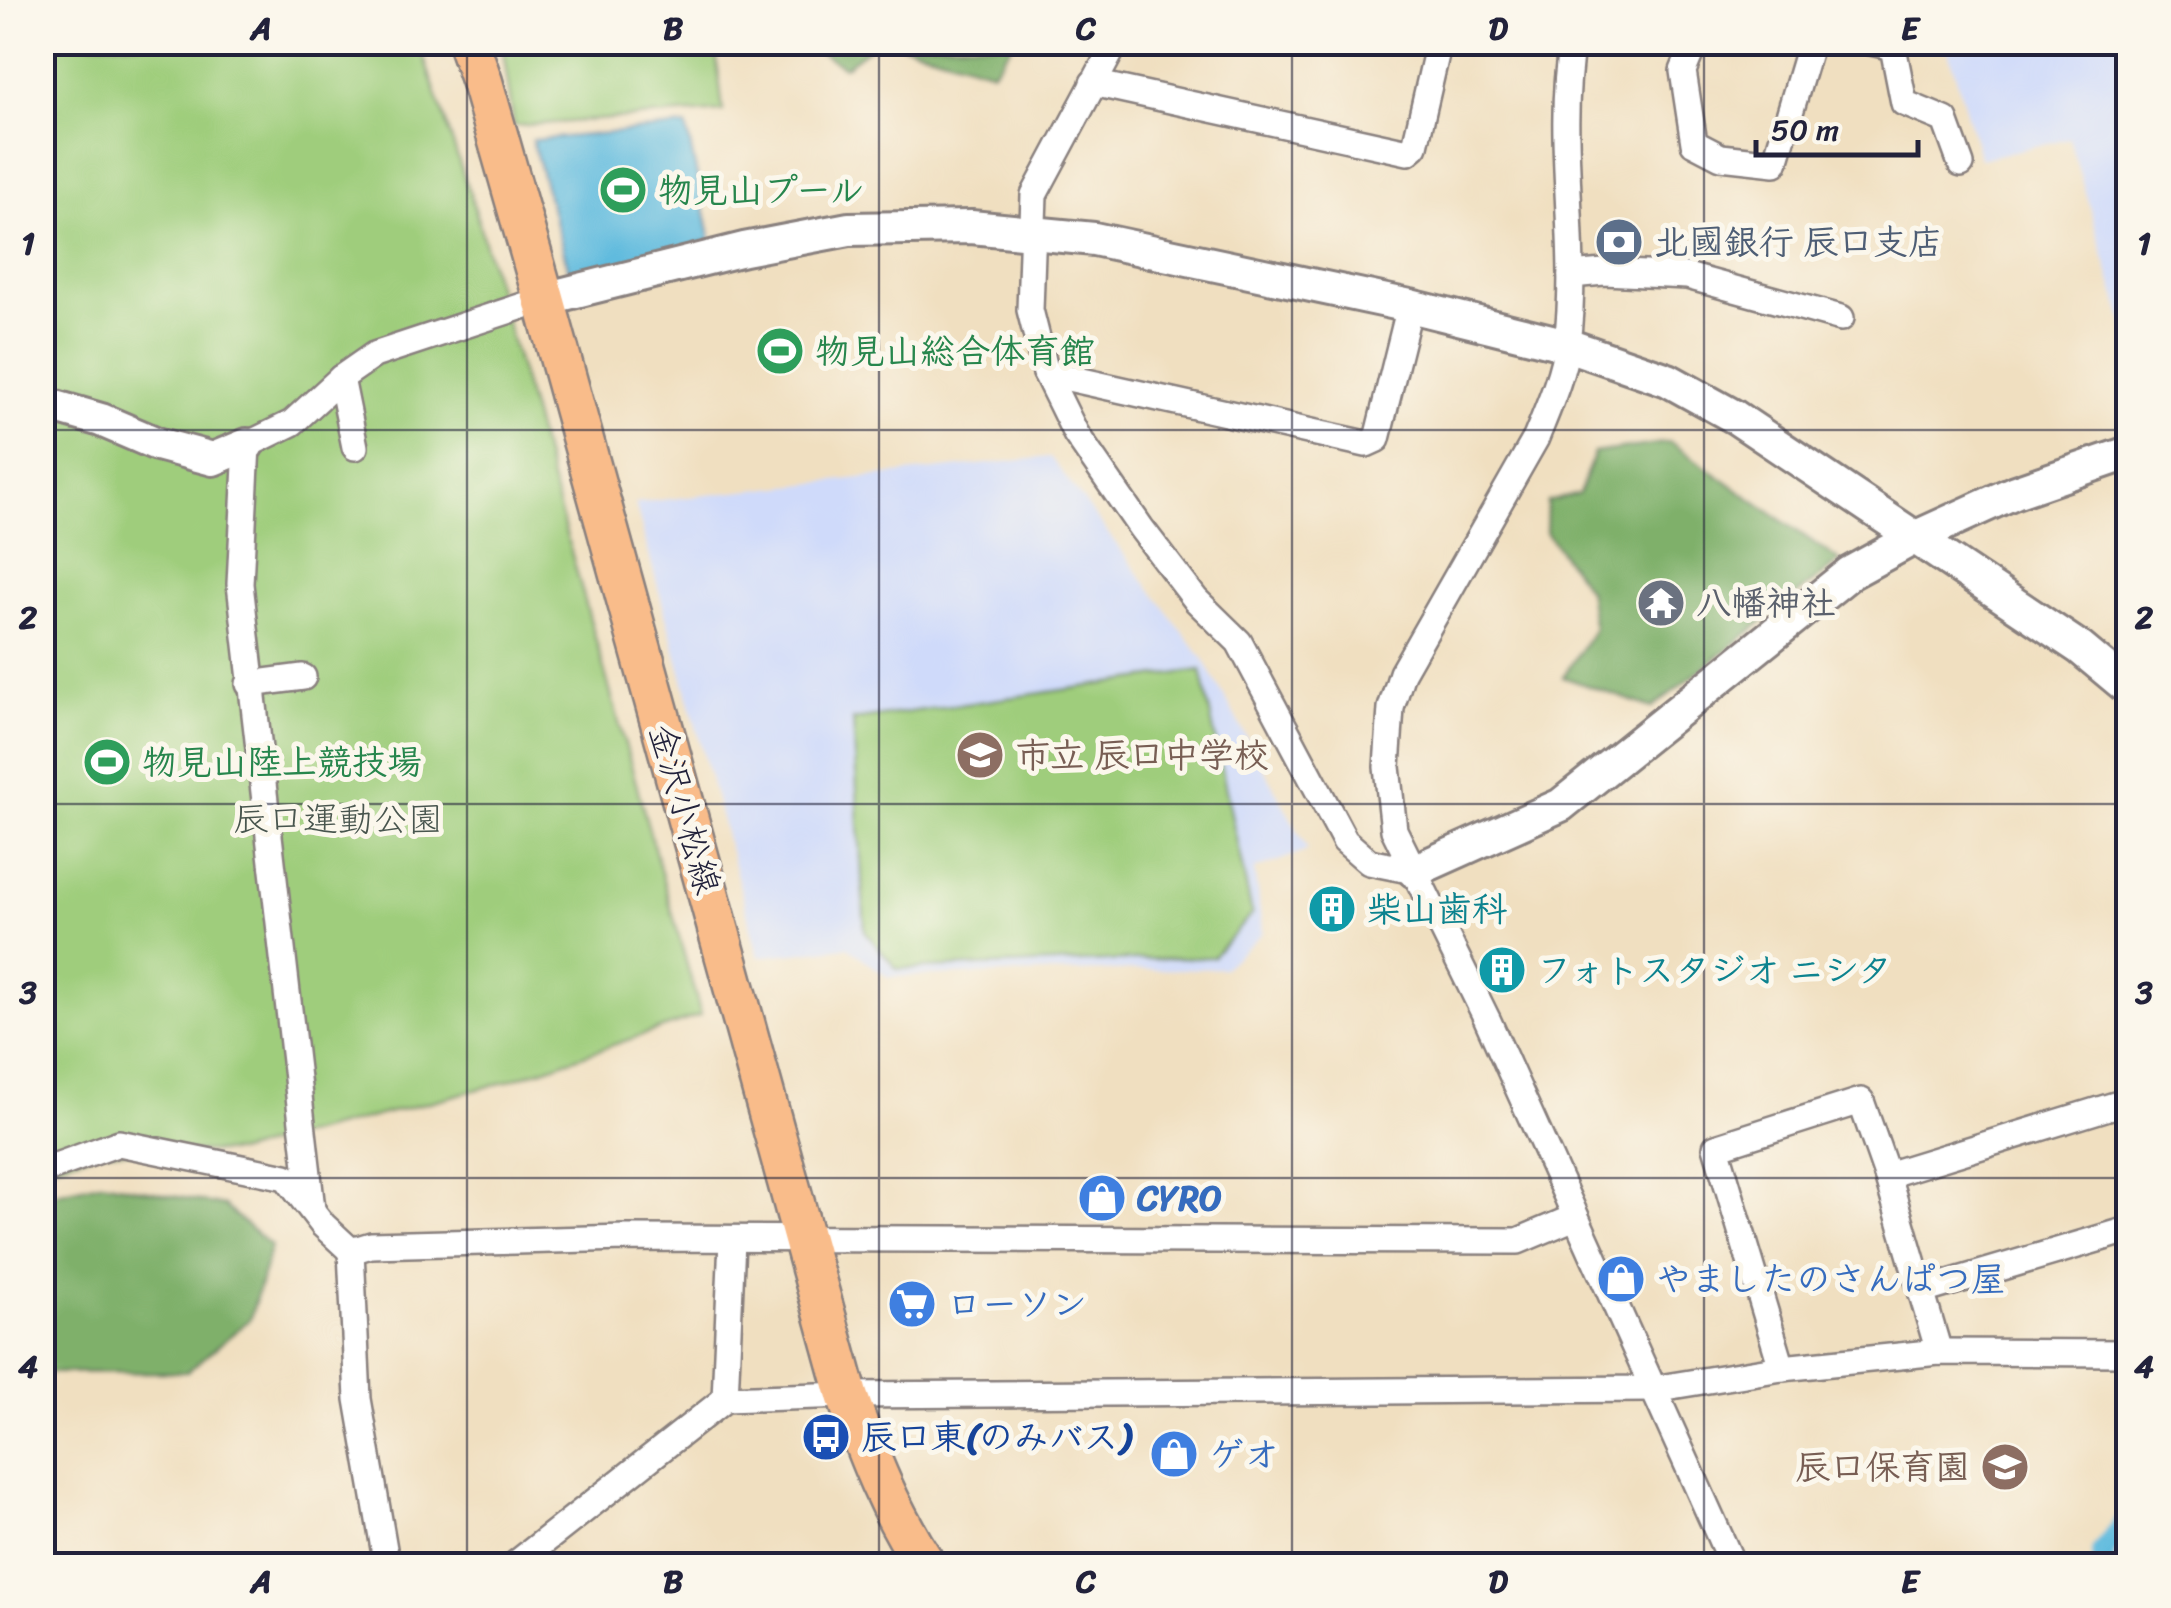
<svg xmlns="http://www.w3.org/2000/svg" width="2171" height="1608" font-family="Sriracha,'Klee One',sans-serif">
<rect width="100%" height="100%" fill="#fbf7ec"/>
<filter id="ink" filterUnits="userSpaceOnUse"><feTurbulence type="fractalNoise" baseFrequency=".01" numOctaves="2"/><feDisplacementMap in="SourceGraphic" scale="20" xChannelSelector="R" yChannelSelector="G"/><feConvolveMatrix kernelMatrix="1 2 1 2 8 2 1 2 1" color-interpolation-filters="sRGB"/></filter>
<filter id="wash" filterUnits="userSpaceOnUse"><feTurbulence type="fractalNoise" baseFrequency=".0048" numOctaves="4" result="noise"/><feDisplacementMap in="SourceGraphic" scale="40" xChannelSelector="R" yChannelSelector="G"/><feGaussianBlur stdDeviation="2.25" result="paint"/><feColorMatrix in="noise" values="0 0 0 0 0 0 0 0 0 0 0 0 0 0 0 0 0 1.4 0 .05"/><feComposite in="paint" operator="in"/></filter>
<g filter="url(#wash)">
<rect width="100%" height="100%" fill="#f0dfc0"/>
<g fill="#cfdafa">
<polygon points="1946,43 2128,43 2128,337 2069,138 1980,159"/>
<polygon points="1050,457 1205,661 1308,850 1254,870 1263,933 1224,968 888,977 848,947 759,957 635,503"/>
</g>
<g fill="#9fcd7b" stroke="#60785b" stroke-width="2.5">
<polygon points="43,43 419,43 475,209 701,1015 505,1082 240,1152 102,1151 43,1168"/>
<polygon points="502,43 715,43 723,111 514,126"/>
<polygon points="1201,670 1252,914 1213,957 897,969 865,932 853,720"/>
</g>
<g fill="#7fb06b" stroke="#506953" stroke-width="2.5">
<polygon points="805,43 876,43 844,67"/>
<polygon points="896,43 1013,43 993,71"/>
<polygon points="1670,442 1840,561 1652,708 1563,677 1594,629 1588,590 1546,532 1547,502 1579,494 1594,453"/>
<polygon points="103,1182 224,1206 271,1246 250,1319 187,1372 43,1373 43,1196"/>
</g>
<polygon fill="#60bbde" stroke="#416e8c" stroke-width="2.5" points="686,126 711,240 572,281 532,140"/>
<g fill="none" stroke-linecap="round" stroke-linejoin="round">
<polyline stroke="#60bbde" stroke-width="22" points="2105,1566 2102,1552 2128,1520"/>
</g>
</g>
<g filter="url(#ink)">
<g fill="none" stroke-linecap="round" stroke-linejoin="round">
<g stroke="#89807e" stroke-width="30">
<g id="minor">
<polyline points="1116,42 1034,195 1030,310 1046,373 1076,434 1141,528 1196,600 1239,642 1345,841 1369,862 1414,871"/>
<path d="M1572,42C1555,142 1580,243 1567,343C1563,375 1548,408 1536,438L1402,673L1391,708L1387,767L1394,830L1487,1019L1733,1566"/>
<polyline points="1695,42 1683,71 1694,143 1721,157 1775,163 1811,42"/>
<polyline points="1871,42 1893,47 1904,103 1945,120 1961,164"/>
<polyline points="1093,83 1408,152 1415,146 1439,42"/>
<polyline points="1571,275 1604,272 1687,276 1841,318"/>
<polyline points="1046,373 1366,444 1377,439 1410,306"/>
<polyline points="341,378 355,447"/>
<polyline points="249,684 303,677"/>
<polyline points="42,1171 119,1143 286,1177 323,1225 351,1251 371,1245 626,1238 1518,1241 1575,1217"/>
<polyline points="1887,1175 2128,1101"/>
<polyline points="312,1209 240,584 247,445 292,423 341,378 374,355 544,299"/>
<polyline points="351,1251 358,1399 387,1566"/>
<polyline points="1922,1291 2128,1230"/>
<polyline points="1782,1368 1716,1147 1861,1101 1887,1175 1939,1352"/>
<polyline points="725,1399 732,1240"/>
<polyline points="513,1566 725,1399 847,1395 1653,1389 1782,1368 1939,1352 2128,1353"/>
</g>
</g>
<g stroke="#89807e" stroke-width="38">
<g id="tertiary">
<polyline points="544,299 744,249 849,229 971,227 1094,239 1410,306 1567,345 1668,380 1735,417 2080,648 2128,688"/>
<polyline points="42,403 101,420 157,444 213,459 247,445"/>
<polyline points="1414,871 1561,805 1850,573 1914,538 2015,492 2128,453"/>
</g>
</g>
<g stroke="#89807e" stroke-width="45">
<path id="primary" d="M468,42L482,82L544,299L847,1395C868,1456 890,1512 926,1566"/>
</g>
<use href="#minor" stroke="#fff" stroke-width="25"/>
<use href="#tertiary" stroke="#fff" stroke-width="32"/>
<use href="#primary" stroke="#f9bc8a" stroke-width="40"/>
</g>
</g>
<path fill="none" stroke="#22223b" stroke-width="2.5" stroke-opacity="0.55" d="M467,42V1566M879,42V1566M1292,42V1566M1704,42V1566M42,430H2128M42,804H2128M42,1178H2128"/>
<defs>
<g id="stadium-disc" transform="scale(2.5)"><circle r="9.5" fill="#2e9e5b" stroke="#fbf7ec"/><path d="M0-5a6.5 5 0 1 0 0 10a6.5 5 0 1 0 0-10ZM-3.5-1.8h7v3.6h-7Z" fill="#fff"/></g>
<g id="bank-disc" transform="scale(2.5)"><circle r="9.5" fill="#5c6f8a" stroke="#fbf7ec"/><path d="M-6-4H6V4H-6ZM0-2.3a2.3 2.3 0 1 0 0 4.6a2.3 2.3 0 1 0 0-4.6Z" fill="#fff"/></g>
<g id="temple-disc" transform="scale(2.5)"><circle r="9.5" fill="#6b7280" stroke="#fbf7ec"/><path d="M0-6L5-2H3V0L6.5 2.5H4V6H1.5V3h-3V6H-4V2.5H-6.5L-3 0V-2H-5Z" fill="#fff"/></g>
<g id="school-disc" transform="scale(2.5)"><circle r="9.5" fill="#8d6e63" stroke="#fbf7ec"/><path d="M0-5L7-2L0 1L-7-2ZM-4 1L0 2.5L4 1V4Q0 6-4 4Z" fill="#fff"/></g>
<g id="building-disc" transform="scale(2.5)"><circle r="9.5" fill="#0f9aa8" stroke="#fbf7ec"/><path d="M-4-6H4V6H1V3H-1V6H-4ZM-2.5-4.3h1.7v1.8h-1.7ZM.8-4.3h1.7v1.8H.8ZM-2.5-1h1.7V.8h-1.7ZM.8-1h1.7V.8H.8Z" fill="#fff"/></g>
<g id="shop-disc" transform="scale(2.5)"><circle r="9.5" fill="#3f7fe0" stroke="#fbf7ec"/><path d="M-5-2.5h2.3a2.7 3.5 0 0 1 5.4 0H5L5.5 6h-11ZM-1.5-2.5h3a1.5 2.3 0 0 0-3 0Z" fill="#fff"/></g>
<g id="supermarket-disc" transform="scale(2.5)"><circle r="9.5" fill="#3f7fe0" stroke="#fbf7ec"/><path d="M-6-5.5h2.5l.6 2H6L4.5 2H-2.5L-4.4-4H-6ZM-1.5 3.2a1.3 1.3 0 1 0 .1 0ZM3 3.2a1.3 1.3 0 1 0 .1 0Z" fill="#fff"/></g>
<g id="bus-disc" transform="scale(2.5)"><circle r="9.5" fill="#1a4fb4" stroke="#fbf7ec"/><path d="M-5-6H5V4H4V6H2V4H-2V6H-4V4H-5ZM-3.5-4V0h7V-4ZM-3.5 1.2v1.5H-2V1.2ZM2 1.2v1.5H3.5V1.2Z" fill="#fff"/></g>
</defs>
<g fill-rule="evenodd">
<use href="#stadium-disc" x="623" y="190"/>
<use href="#bank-disc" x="1619" y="242"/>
<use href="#stadium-disc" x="780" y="351"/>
<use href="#temple-disc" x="1661" y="603"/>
<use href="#school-disc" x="980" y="755"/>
<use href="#stadium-disc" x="107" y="762"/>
<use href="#building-disc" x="1332" y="909"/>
<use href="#building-disc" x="1502" y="970"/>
<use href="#shop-disc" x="1102" y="1198"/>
<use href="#shop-disc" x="1621" y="1279"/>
<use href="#supermarket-disc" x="912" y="1304"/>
<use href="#bus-disc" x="826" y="1437"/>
<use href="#shop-disc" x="1174" y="1454"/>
<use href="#school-disc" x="2005" y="1467"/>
</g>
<g text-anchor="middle" stroke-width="10" stroke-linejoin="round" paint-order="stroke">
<g font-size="35" font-weight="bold" fill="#27864d" stroke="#fbf7ec" text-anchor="start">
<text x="658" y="202">物見山プール</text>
<text x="815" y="363">物見山総合体育館</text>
<text x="142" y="774">物見山陸上競技場</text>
</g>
<g font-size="35" font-weight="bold" fill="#4e5e75" stroke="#fbf7ec" text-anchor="start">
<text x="1654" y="254">北國銀行 辰口支店</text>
</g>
<g font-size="35" font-weight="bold" fill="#5b616d" stroke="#fbf7ec" text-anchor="start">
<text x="1696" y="615">八幡神社</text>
</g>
<g font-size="35" font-weight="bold" fill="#785e54" stroke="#fbf7ec" text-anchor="start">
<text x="1015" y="767">市立 辰口中学校</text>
<text x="1970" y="1479" text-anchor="end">辰口保育園</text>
</g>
<g font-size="35" fill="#22223b" stroke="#fbf7ec">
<text transform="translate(685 809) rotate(74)" y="12">金沢小松線</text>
</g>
<g font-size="35" fill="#48554e" stroke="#fbf7ec">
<text x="338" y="831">辰口運動公園</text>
</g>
<g font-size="35" font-weight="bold" fill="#0d838f" stroke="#fbf7ec" text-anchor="start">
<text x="1367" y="921">柴山歯科</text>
<text x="1537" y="982">フォトスタジオ ニシタ</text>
</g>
<g font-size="35" font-weight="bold" fill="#366cbe" stroke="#fbf7ec" text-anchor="start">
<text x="1137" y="1210">CYRO</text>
<text x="1656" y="1291">やましたのさんぱつ屋</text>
<text x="947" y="1316">ローソン</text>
<text x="1209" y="1466">ゲオ</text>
</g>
<g font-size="35" font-weight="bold" fill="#164399" stroke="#fbf7ec" text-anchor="start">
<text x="861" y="1449">辰口東(のみバス)</text>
</g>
</g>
<rect width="2171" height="1608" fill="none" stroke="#fbf7ec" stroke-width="110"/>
<path d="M1756 140v15h162v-15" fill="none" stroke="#22223b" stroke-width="5"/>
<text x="1771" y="140" font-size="30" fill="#22223b" stroke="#fbf7ec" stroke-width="8" paint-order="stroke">50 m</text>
<rect x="55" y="55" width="2061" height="1498" fill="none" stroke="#22223b" stroke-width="4"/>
<g font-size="32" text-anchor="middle" font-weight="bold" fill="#22223b">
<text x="261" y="39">A</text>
<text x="673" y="39">B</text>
<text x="1086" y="39">C</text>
<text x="1498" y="39">D</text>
<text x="1910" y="39">E</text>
<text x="28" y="254">1</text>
<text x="2144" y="254">1</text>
<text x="28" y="628">2</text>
<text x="2144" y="628">2</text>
<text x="28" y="1003">3</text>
<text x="2144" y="1003">3</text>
<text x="28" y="1377">4</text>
<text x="2144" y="1377">4</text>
<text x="261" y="1592">A</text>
<text x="673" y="1592">B</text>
<text x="1086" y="1592">C</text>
<text x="1498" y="1592">D</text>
<text x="1910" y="1592">E</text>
</g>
</svg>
